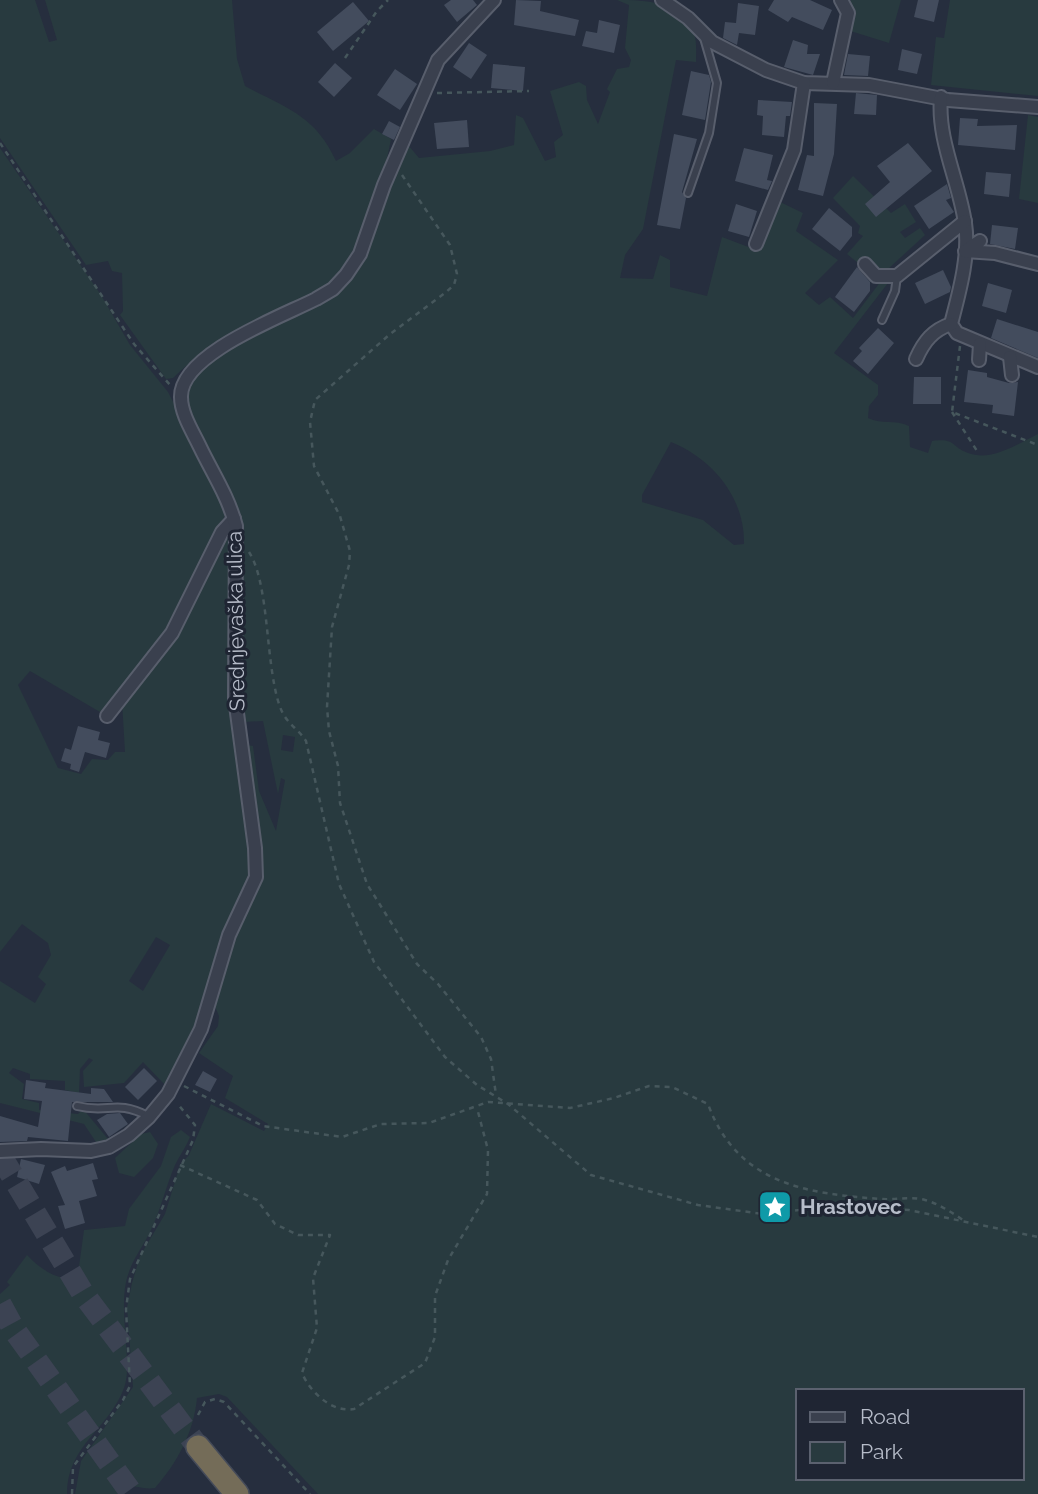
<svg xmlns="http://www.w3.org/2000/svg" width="1038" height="1494" font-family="Raleway,sans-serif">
<rect width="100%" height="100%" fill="#262e3e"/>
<g fill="#283a3f" fill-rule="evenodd">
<path d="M0,0H35L49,42L57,40L45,0H232L237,59L245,86C286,108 315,115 336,161L350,153L374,129L391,139C382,185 363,259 325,288C274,315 214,337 173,378L166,379L120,315L123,311L122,273L112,271L108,261L86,265L0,138Z"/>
<path d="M617,0C647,0 680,1 694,34C697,41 696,54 696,62L676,60L643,229L625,255L620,278L653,279L660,255L670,260V287L707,296L722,237L759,251L778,201L803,213L796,231L838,260L805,293L819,305L830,297L853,318L884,277L888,283L834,353L878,385V395L869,406L868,418C882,425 895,419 909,426L910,447L928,453L932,441C957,438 949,446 968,453C992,462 1017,444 1038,434V1494H318L227,1397L219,1394L197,1398C194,1432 177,1463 155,1488C143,1490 135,1485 124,1486L117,1494H75L81,1461L133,1387L127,1307L132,1283L140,1256L165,1214L180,1165L189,1155L211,1104L264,1131L268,1124L225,1098L233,1076L199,1053L218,1026L219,1016L214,1004L224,958L255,892L247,745L253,746L259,791L276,831L285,780L281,778L278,794L263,721L243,722L229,493L194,419L188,404V389L205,360L268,328L349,276L402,144L408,145L419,158L490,151L514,145L516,115L523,118L545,161L556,157L554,142L563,135L550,91L579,82L586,86L587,100L598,124L610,92L607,89L617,69L629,67L631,60L625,48L629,5ZM671,442C713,459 745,498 744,544L734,545L703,520L642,502V495ZM283,735L295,737L293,752L281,750ZM798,1391H1022V1478H798Z"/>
<polygon points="851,0 901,0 889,43 844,29"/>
<polygon points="950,0 1038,0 1038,96 931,85 936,37 944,38"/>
<polygon points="1028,115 1038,117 1038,203 1019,199"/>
<path d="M0,148L101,295L130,345L168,392L228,509L177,615L158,646L100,712L30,671L18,685L58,768L81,774L92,759L108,760L115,752H125L122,701L163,650L225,533L232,531L230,673L253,872L204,1010L168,1088L143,1062L124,1083L84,1087L83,1071L93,1060L89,1058L80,1069L79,1093L65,1090V1081L30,1079V1074L13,1068L9,1073L24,1084L22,1099L39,1103V1110L78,1114L83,1109L108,1139L106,1143L98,1145L84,1124L0,1103V981L35,1003L46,984L38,977L51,955L48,943L22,924L0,952ZM156,937L170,945L143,991L129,981Z"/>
<polygon points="853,176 891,213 905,204 916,222 900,232 905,238 920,228 925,235 888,269 882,270 865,256 858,263 847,254 863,236 858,233 860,226 833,198"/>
<path d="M181,1130L190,1137C186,1147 180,1155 175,1165C166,1186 161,1209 151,1230C142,1249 131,1260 126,1282C119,1316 133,1364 124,1388C109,1429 67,1445 67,1494H0V1294L10,1285L7,1282L27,1255C38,1267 62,1286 78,1274L84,1230L125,1226L129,1209L161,1166L171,1137Z"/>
<polygon points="150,1132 158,1144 153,1158 134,1177 119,1173 115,1158 141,1134"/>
</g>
<g fill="#434c5d">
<polygon points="451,0 473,0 477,5 457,22 444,5"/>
<polygon points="516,0 541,1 540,11 579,20 575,36 514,25"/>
<polygon points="774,0 810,0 832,10 823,30 792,17 788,22 768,10"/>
<polygon points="918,0 939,0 934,22 914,17"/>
<polygon points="353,2 369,21 333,51 317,32"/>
<polygon points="738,3 759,6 755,35 739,33 737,45 723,38 725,22 736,23"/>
<polygon points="599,20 620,25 614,53 582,46 586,31 597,33"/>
<polygon points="793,40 808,45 807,54 820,54 813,75 784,67"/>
<polygon points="469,43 487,55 471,79 453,67"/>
<polygon points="902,49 922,54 917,74 898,70"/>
<polygon points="848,54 870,56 868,76 844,75"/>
<polygon points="335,63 352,78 334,97 318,82"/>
<polygon points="493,64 525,67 523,91 491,88"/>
<polygon points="395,69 417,84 400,110 377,95"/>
<polygon points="691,71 709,75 711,82 705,120 682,115"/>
<polygon points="856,93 877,95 876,115 854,114"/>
<polygon points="758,100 792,102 790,116 786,116 784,137 762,135 763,116 757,115"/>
<polygon points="814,103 837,104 834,154 823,196 798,190 807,155 814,156"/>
<polygon points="960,118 978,119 977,126 1017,125 1015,150 958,145"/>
<polygon points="467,120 469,147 437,149 434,123"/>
<polygon points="389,121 400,127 394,140 382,134"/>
<polygon points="674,134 697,139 682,192 686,198 680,229 657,225"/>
<polygon points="908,143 932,171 876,217 865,204 890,182 877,166"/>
<polygon points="744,148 773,155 767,180 772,181 768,190 735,181"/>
<polygon points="986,172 1011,174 1009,197 984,194"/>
<polygon points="947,184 951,198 946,200 954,212 929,229 914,206"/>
<polygon points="736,204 757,211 749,237 728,231"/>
<polygon points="829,208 852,227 852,236 840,251 812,229"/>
<polygon points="992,225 1018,228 1015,249 990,244"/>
<polygon points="857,267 870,282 870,291 854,312 835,297"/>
<polygon points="943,270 951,287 950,292 925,304 915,283"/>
<polygon points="988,283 1012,290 1006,313 982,306"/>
<polygon points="997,319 1038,332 1038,358 991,338"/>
<polygon points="878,328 894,343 868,374 853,361 862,351 859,348"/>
<polygon points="968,370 987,373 987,377 1009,383 1018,382 1014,416 992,413 993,405 964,402"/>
<polygon points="914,377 941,377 941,404 913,404"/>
<polygon points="78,726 100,732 98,740 110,743 106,758 85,752 79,772 70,769 71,764 61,761 65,748 71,750"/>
<polygon points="144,1068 157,1081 138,1100 125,1087"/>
<polygon points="203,1071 217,1079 210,1092 195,1085"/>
<polygon points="26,1080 46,1083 45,1088 91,1094 91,1088 104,1089 113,1102 72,1102 68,1141 28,1137 27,1141 0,1142 0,1116 38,1127 42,1101 24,1099"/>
<polygon points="120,1113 128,1124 109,1137 97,1120 107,1114"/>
<polygon points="21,1159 45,1165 39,1184 17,1177"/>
<polygon points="93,1163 98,1179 92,1180 97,1196 79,1201 85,1223 65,1229 58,1206 65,1205 51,1172 65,1166 67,1171"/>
</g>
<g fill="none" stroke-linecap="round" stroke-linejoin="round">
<g stroke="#3c4353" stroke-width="23" stroke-dasharray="23 11" stroke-linecap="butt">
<polyline points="0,1155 82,1292 198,1447"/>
<polyline points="0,1304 13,1328 132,1494"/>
</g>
<g stroke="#585e6c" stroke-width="10">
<g id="service">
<polyline points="688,193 709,133 717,83 704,38"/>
<polyline points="882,320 895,291 897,276"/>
<path d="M77,1106C109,1114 115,1099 148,1116"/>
</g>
</g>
<g stroke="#585e6c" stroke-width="16">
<g id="minor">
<polyline points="662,0 688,18 712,42 766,70 804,83 869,85 948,100 1038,107"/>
<polyline points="833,83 848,13 841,0"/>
<path d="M941,97C937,140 959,181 965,223C970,255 959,293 951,324L957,333L1038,367"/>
<polyline points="980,241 965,251 995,253 1038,264"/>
<polyline points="756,244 794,150 804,83"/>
<polyline points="865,264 876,276 897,276 965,221"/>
<polyline points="1010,357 1012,375"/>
<path d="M916,359C924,341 933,330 951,324"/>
<polyline points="979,360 980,344"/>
<polyline points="107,716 172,633 222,532 234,519"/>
<path d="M0,1151L41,1149L91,1151L109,1147L129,1135L149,1117L168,1094L201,1029L229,935L256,877L255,848L235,698L236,526C228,496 213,474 200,447C193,432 181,414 181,397C180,354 283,316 316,299L333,289L346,275L360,254L384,185L438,60L494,0"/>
</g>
</g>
<g stroke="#454b59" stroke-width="26">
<polyline id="motorway" points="198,1447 237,1494"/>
</g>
<g stroke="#46575c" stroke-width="2.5" stroke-dasharray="5 5" stroke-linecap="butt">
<polyline points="345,58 377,11 388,0"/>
<polyline points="437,93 529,91"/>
<polyline points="0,143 134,344 171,386"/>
<polyline points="402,175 450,245 457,274 454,285 445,293 389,335 315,400 310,422 314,466 340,516 350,551 349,565 332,627 327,707 329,731 338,766 340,803 367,884 417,964 438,984 481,1037 491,1059 496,1095"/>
<polyline points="960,346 952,412 1038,445"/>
<polyline points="952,412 979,454"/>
<path d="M249,552C270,585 265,665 280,707C287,725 297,727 306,741L339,884L374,962L445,1057L477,1085L508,1104L591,1175L698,1205L763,1214L835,1206L909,1210L1038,1237"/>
<path d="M184,1086L263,1126L342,1137L381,1124L429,1123L488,1102L570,1108L614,1098L649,1086L672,1087L708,1104C737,1184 807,1194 882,1199C896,1200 911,1196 925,1200C939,1204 951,1212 963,1220"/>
<path d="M180,1165L257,1200L275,1224L298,1235H330L313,1278L317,1328L302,1373C310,1392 332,1413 354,1409L425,1363L435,1337V1296L448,1260L487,1194L488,1150L477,1108"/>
<polyline points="198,1415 205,1402 215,1399 224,1402 310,1494"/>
<polyline points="72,1494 73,1467 123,1400 130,1386 126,1309 130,1279 193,1140 195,1125 177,1103"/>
</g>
<use href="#service" stroke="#3a404e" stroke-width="6"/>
<use href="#minor" stroke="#3a404e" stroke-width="12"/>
<use href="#motorway" stroke="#746c58" stroke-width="23"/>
</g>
<defs>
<g id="sight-square" transform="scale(1.75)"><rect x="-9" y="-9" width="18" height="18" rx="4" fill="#0f9aa8" stroke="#1f2533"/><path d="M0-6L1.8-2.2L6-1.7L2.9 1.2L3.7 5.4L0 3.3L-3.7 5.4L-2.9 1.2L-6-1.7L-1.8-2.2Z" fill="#fff"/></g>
</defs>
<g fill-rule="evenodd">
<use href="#sight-square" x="775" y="1207"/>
</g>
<g text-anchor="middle" stroke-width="6" stroke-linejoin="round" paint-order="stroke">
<g font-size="21" fill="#b6bcc9" stroke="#1f2533">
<text transform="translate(236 621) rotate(-91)" y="7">Srednjevaška ulica</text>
</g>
<g font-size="21" font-weight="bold" fill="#b6bcc9" stroke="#1f2533" text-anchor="start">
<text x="800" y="1214">Hrastovec</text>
</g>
</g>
<rect x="796" y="1389" width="228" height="91" fill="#1f2533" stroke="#5b616f" stroke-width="2"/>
<rect x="810" y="1412" width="35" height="10" fill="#3a404e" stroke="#5b616f" stroke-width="2"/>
<text x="860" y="1424" font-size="21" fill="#b6bcc9">Road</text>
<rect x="810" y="1442" width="35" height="21" fill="#283a3f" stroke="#5b616f" stroke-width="2"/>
<text x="860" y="1459" font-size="21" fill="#b6bcc9">Park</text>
</svg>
